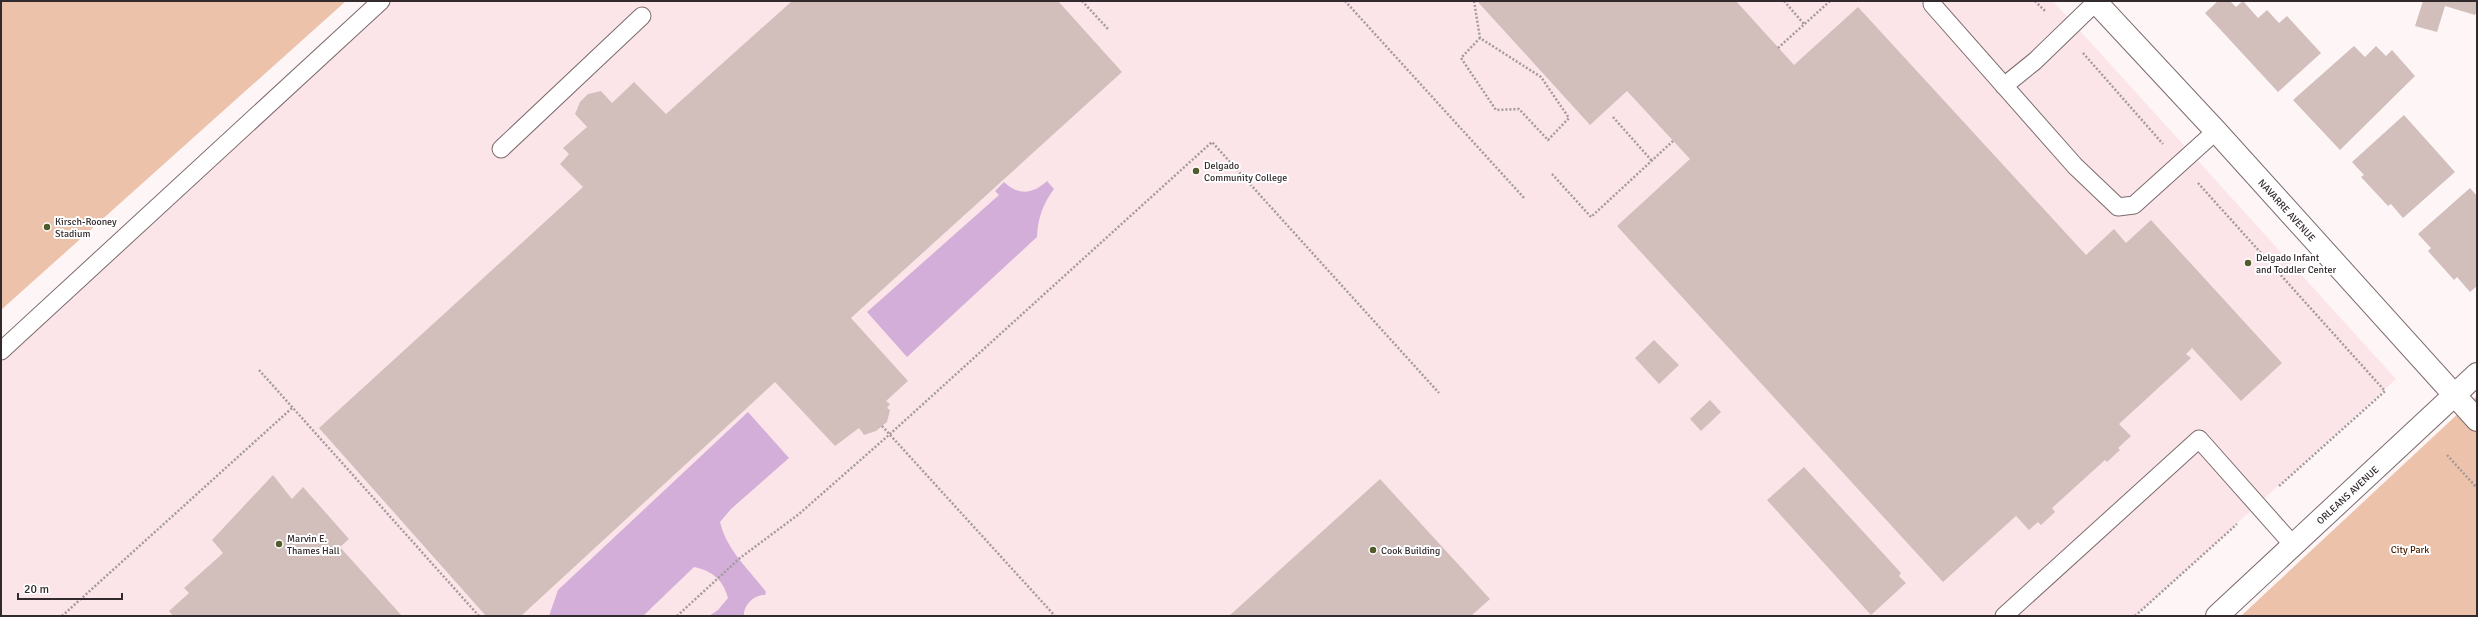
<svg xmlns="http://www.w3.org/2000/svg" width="2478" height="617" font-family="Signika,sans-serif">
<rect width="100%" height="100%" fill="#fef5f7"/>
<polygon fill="#fce5e9" points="369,1 2053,1 2396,379 2135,616 1,616 1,340"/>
<g fill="#ecc2ab">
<polygon points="1,1 346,1 1,310"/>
<polygon points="2477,396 2477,616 2241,616"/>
</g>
<g fill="#d3aed8">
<path d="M1047,181L1054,189C1043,204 1038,217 1037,237L907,357L867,312L999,195L995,191L1004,182C1018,196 1033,194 1047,181Z"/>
<path d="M748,412L789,458L731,509L720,522C727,551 749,569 766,592L765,595C755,594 743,605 744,616H709L718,610L728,598C723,579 712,571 694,567L643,616H549L558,590Z"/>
</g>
<g fill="#d2bfbc">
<polygon points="792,1 1058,1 1122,72 851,318 908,381 886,401 890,404 887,408 890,410 887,422 882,426 876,431 864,435 859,428 835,446 775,382 521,616 486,616 319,428 583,187 560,164 569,154 563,148 587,127 575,114 580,102 588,94 601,91 612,103 634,82 666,114"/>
<polygon points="1477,1 1736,1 1794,65 1858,7 2086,255 2114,229 2126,243 2151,220 2282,363 2241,401 2192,348 2186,354 2191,358 2119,424 2131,436 2118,448 2120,450 2107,462 2105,460 2052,508 2055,512 2041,525 2038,522 2029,530 2016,516 1943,582 1617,226 1690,159 1627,91 1590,125"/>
<polygon points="2218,1 2230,1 2236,7 2243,1 2258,18 2267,10 2279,23 2287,16 2321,53 2278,92 2205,13"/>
<polygon points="2423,1 2477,1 2477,11 2475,15 2445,6 2437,32 2415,26"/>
<polygon points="2354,46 2365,57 2376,46 2386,56 2392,50 2415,76 2340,150 2293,100"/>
<polygon points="2404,115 2455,172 2403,218 2391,204 2388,206 2361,177 2364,175 2352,162"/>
<polygon points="2470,188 2477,196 2477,286 2470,292 2457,277 2454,280 2428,251 2431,248 2418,234"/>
<polygon points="1654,340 1679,365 1659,384 1635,358"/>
<polygon points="1710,400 1721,412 1701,431 1690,419"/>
<polygon points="1804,467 1901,573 1899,576 1906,583 1871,615 1767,500"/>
<polygon points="273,475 292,499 303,487 349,539 340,547 402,616 173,616 169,611 189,593 184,588 223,553 212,540"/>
<polygon points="1380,479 1490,599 1471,616 1229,616"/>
</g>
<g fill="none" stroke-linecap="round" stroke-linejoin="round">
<g stroke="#7c6b6d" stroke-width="19">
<g id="service">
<polyline points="1932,4 2075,166 2118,207 2134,205 2216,131"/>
<polyline points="2004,86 2035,61 2096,2"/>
<polyline points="501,149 642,16"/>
<polyline points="1,351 381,1"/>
<polyline points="2004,616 2199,439 2294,546"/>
</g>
</g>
<g stroke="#7c6b6d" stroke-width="24">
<g id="minor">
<path id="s1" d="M2095,1L2216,131L2477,420"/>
</g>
</g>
<g stroke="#7c6b6d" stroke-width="24">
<g id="tertiary">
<path id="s2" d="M2217,616L2477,374"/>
</g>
</g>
<g stroke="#a39a9c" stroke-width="2.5" stroke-dasharray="2 2" stroke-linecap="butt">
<polyline points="1082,1 1108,29"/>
<polyline points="1345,1 1525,199"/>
<polyline points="1474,1 1480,38 1541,77 1569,118 1548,140 1519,109 1496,110 1461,58 1480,38"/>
<polyline points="1784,1 1804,24"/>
<polyline points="2035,1 2046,12"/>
<polyline points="1778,48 1830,1"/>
<polyline points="2083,53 2163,144"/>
<polyline points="1613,117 1652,161"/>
<polyline points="1552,174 1591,217 1673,141"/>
<polyline points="2198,183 2385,391 2278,487"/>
<polyline points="259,370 479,616"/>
<polyline points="882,426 1055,616"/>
<polyline points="2447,455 2477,488"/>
<polyline points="62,616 292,408"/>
<polyline points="677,616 740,558 799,514 890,434 1212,142 1439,393"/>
<polyline points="2135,616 2237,524"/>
</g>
<use href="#service" stroke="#fff" stroke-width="17"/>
<use href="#minor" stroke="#fff" stroke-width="22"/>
<use href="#tertiary" stroke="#fff" stroke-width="22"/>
</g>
<g fill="#525b2b" stroke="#fff" stroke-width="1.5">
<circle cx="1196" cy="171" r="4"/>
<circle cx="47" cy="227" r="4"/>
<circle cx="2248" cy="263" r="4"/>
<circle cx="279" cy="544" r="4"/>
<circle cx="1373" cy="550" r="4"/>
</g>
<g text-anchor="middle" stroke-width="4" stroke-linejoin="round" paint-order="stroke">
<g font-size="10" fill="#322a2c" stroke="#fff" text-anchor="start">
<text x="1204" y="169">Delgado<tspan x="1204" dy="12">Community College</tspan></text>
<text x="55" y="225">Kirsch-Rooney<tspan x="55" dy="12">Stadium</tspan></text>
<text x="2256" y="261">Delgado Infant<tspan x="2256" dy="12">and Toddler Center</tspan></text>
<text x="287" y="542">Marvin E.<tspan x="287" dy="12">Thames Hall</tspan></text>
<text x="1381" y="554">Cook Building</text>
</g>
<g font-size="10" fill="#322a2c" stroke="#fff">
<text dy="4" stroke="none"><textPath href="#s1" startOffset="284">NAVARRE AVENUE</textPath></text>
<text dy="4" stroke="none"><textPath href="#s2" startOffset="178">ORLEANS AVENUE</textPath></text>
</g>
<g font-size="10" fill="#4f2100" stroke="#fff">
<text x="2410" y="553">City Park</text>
</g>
</g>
<rect width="2478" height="617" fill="none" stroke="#322a2c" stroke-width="4"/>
<path d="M18 593v6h104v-6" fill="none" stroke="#322a2c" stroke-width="2"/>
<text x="24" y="593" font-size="12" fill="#322a2c" stroke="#ffffff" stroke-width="3" paint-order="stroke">20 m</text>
</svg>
